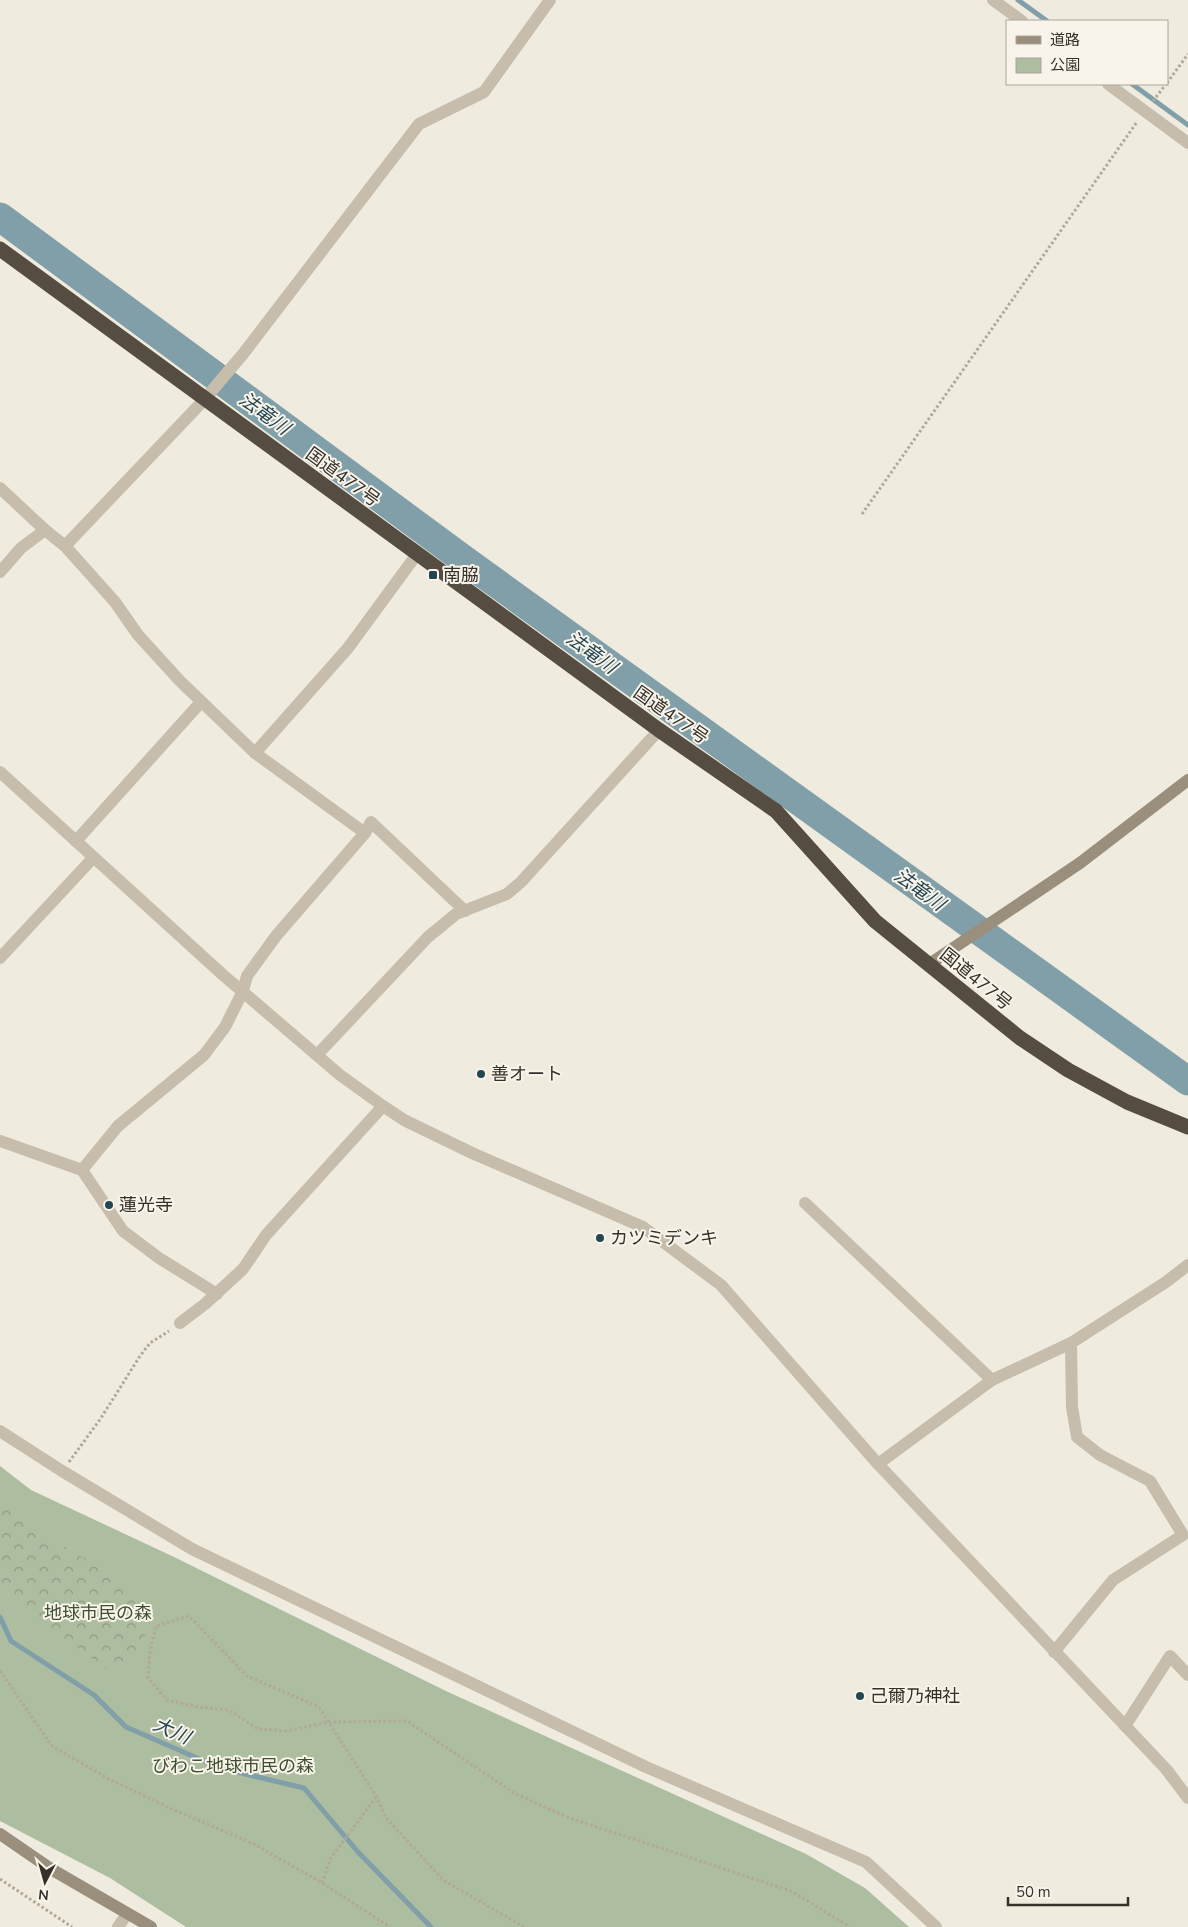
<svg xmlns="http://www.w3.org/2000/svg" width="1188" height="1927" font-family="'Nunito Sans','Noto Sans JP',sans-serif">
<defs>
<pattern id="forest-crowns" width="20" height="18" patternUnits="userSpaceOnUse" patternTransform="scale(1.25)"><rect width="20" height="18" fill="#adbda0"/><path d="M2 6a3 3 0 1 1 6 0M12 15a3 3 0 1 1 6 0" fill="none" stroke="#8e9a83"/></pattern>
</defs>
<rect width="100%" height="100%" fill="#efebde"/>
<polygon fill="#adbda0" points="0,1466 31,1490 174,1557 448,1692 806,1854 865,1888 909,1927 186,1927 110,1878 0,1821"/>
<polygon fill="url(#forest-crowns)" points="0,1505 32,1527 126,1583 139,1600 146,1631 141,1653 106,1669 0,1590"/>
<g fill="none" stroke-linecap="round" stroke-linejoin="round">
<g stroke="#819fa9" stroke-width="5">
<polyline points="1018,0 1047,21"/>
<polyline points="1132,84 1188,125"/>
<polyline points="0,1617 11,1641 94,1695 126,1727 220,1768 304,1788 358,1852 431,1927"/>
</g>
<polyline stroke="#819fa9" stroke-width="29" points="0,217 467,562 1188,1081"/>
<g stroke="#b2a896" stroke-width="3" stroke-dasharray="2.5 2.5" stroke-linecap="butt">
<polyline points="1167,83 1188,54"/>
<polyline points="1153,101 1166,84"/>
<polyline points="862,514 1137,122"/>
<polyline points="69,1462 101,1418 140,1356 150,1343 169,1331"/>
<polyline points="0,1671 52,1746 109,1779 172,1809 254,1844 322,1883 390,1927"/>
<polyline points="0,1879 72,1927"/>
<polyline points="322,1883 331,1858 376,1797"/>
<polyline points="524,1927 443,1880 386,1818 376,1796 319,1707 247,1676 189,1616 156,1626 150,1652 148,1678 167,1700 198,1707 229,1710 258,1729 286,1731 329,1722 407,1721 514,1793 567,1817 791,1891 850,1927"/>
</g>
<g stroke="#c6bdac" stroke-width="12">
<polyline points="993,0 1022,21"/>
<polyline points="1108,84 1188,143"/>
<polyline points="0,488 45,530 65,546 115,602 138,635 180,681 255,753 348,648 417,554"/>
<polyline points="65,546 204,400 243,354 419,124 484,92 550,0"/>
<polyline points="0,572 21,548 45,530"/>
<polyline points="255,753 365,833"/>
<polyline points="0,772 223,975 340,1075 383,1106 404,1120 472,1153 643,1227 721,1285 878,1464 1166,1769 1188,1798"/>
<polyline points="76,841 201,702"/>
<polyline points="0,958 93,858"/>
<polyline points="317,1055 428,937 456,914 507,894 521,882 659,730"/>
<polyline points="0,1141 82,1170 123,1231 159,1258 217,1294"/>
<polyline points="82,1170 118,1126 204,1055 225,1027 243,991 247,976 276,936 365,833 371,822 465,911"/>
<polyline points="805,1203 992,1380"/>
<polyline points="180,1323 205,1304 243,1269 266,1235 383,1106"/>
<polyline points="0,1431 62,1471 192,1549 646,1767 866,1862 936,1927"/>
<polyline points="878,1464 992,1380 1071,1343 1166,1282 1188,1265"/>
<polyline points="1054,1652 1113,1580 1183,1535 1150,1481 1100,1455 1077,1437 1072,1407 1071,1343"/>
<polyline points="1125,1726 1170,1656 1188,1675"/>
<polyline points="118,1927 127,1914"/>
</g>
<g stroke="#9a8e7d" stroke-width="12">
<polyline points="928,965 1080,863 1188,780"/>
<polyline points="0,1834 51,1869 151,1927"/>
</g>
<polyline stroke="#554c42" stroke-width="15" points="0,249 659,730 776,811 875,921 1020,1038 1068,1070 1127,1102 1188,1127"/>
</g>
<g fill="#244552" stroke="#f8f4ea" stroke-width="2">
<rect x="428" y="570" width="10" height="10" rx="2.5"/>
<circle cx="481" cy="1074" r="5"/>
<circle cx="109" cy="1205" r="5"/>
<circle cx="600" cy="1238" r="5"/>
<circle cx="860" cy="1696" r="5"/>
</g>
<g text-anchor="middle" stroke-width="4" stroke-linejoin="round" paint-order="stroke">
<g font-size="18" fill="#35302a" stroke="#f8f4ea">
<text transform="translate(343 477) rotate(36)" y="6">国道477号</text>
<text transform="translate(671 715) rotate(35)" y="6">国道477号</text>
<text transform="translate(976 979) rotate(39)" y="6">国道477号</text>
</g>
<g font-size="18" fill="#35302a" stroke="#f8f4ea" text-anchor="start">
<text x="443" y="581">南脇</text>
<text x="491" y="1080">善オート</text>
<text x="119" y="1211">蓮光寺</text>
<text x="610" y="1244">カツミデンキ</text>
<text x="870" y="1702">己爾乃神社</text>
</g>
<g font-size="18" fill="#3e5030" stroke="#f8f4ea">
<text x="98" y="1619">地球市民の森</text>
<text x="233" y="1772">びわこ地球市民の森</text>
</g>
<g font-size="19" font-style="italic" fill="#244552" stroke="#f8f4ea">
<text transform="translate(265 413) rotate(36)" y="7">法竜川</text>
<text transform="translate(592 652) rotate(36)" y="7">法竜川</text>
<text transform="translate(920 889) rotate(36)" y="7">法竜川</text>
<text transform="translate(172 1730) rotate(24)" y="7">大川</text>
</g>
</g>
<rect x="1006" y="20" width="162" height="65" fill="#f8f4ea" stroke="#aaa69d"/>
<rect x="1016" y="36" width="25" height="8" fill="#9a8e7d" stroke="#aaa69d"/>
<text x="1050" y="45" font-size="15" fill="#35302a">道路</text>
<rect x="1016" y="58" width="25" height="15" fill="#adbda0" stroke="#aaa69d"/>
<text x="1050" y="70" font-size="15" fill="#35302a">公園</text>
<g transform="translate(45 1882) rotate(186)" stroke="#f8f4ea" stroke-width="4" paint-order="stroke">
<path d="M0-4L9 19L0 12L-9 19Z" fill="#35302a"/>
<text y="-8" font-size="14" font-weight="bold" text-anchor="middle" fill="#35302a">N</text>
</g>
<path d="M1008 1897v8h120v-8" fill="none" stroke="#35302a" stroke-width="2.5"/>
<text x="1016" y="1897" font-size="15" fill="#35302a" stroke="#f8f4ea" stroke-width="4" paint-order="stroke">50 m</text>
</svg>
